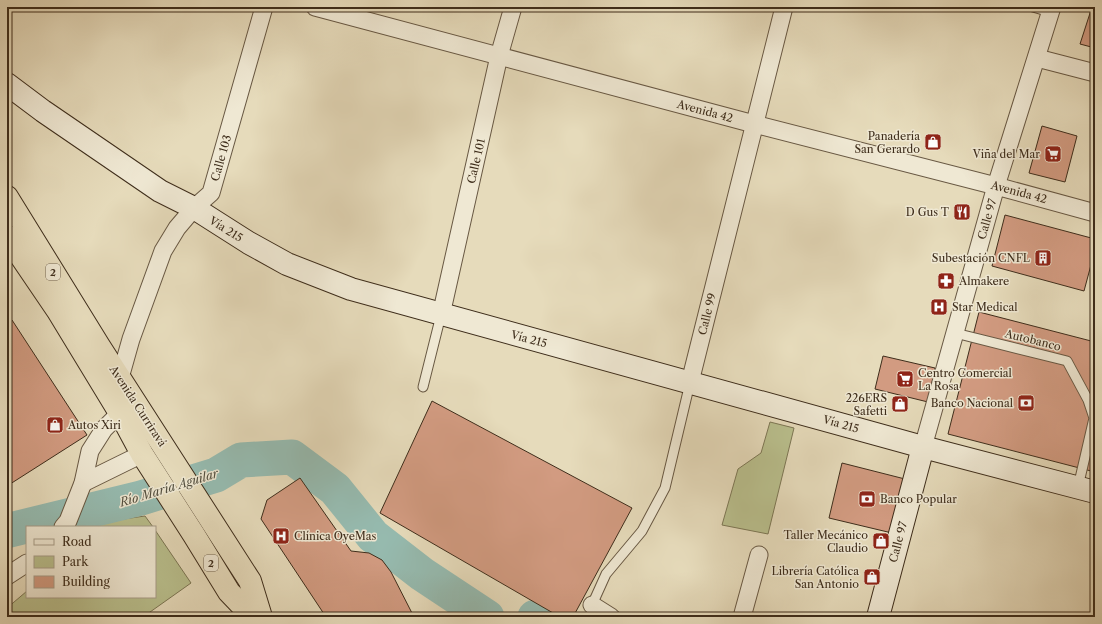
<svg xmlns="http://www.w3.org/2000/svg" width="1102" height="624" font-family="'Libre Caslon Text',serif">
<rect width="100%" height="100%" fill="#e6dbbb"/>
<filter id="stains"><feTurbulence type="fractalNoise" baseFrequency=".005" numOctaves="4"/><feColorMatrix values="0 0 0 0 .2 0 0 0 0 .09 0 0 0 0 .02 0 0 0 .5 -.17"/></filter>
<radialGradient id="worn" r=".72"><stop offset=".6" stop-color="#630" stop-opacity="0"/><stop offset="1" stop-color="#630" stop-opacity=".3"/></radialGradient>
<g fill="#b9bf8d" stroke="#7c7654">
<polygon points="770,422 794,428 768,534 722,525 738,469 761,453"/>
<polygon points="145,516 153,527 74,527 74,526"/>
<polygon points="155,530 191,583 143,617 7,617 7,608 27,591 27,597 155,597"/>
</g>
<g fill="none" stroke-linecap="round" stroke-linejoin="round">
<g stroke="#96bbb0" stroke-width="35">
<polyline points="7,529 10,530 141,498 216,475 241,460 292,457 335,489 373,536 422,574 487,617"/>
<polyline points="535,617 547,615 551,617"/>
</g>
</g>
<g fill="#d29b81" stroke="#3e2d1b">
<polygon points="1092,7 1095,7 1095,48 1080,44"/>
<polygon points="1042,126 1077,136 1065,182 1029,173"/>
<polygon points="1005,215 1095,239 1095,250 1084,291 992,266"/>
<polygon points="979,312 1095,342 1095,472 948,434"/>
<polygon points="12,320 87,435 7,486 7,323"/>
<polygon points="883,356 935,368 928,402 875,389"/>
<polygon points="432,401 632,508 573,617 560,617 380,513"/>
<polygon points="842,463 905,479 892,533 829,518"/>
<polygon points="300,478 351,551 369,553 382,560 391,572 414,617 326,617 261,519 267,500"/>
</g>
<g fill="none" stroke-linecap="round" stroke-linejoin="round">
<g stroke="#685843" stroke-width="11">
<g id="lane">
<polyline points="1033,7 1050,12"/>
<polyline points="955,333 1067,361 1088,400 1094,418 1078,487"/>
<polyline points="423,387 441,315"/>
<polyline points="592,605 606,574 642,531 665,488 690,383"/>
</g>
</g>
<g stroke="#685843" stroke-width="19">
<g id="street">
<polyline points="315,7 754,124 996,186 1095,213"/>
<polyline points="1037,58 1095,73"/>
<polyline points="441,315 499,56 513,7"/>
<polyline points="120,378 131,339 163,251 177,228 194,208 211,193 264,7"/>
<polyline points="690,382 784,7"/>
<polyline points="923,447 996,186 1052,7"/>
<polyline points="83,483 142,454"/>
<polyline points="63,527 68,521 83,483 90,451 104,429 120,413 129,421"/>
<polyline points="7,576 27,563"/>
<polyline points="592,605 611,617"/>
<polyline points="742,617 759,555"/>
</g>
</g>
<g stroke="#3e2d1b" stroke-width="24">
<g id="secondary">
<polyline points="7,84 43,111 160,191 194,208 249,243 287,264 351,289 923,447 1095,492"/>
<polyline points="878,617 923,447"/>
</g>
</g>
<g stroke="#3e2d1b" stroke-width="24">
<g id="highway">
<polyline points="7,197 99,346 250,581 261,617"/>
<polyline points="7,236 58,311 120,413 142,454 194,535 229,592 253,617"/>
</g>
</g>
<use href="#lane" stroke="#efe8d3" stroke-width="9"/>
<use href="#street" stroke="#efe8d3" stroke-width="17"/>
<use href="#secondary" stroke="#efe8d3" stroke-width="22"/>
<use href="#highway" stroke="#e6dbbb" stroke-width="22"/>
</g>
<defs>
<g id="shop-square" transform="scale(0.9)"><rect x="-9" y="-9" width="18" height="18" rx="4" fill="#8f2418" stroke="#efe8d3"/><path d="M-5-2.5h2.3a2.7 3.5 0 0 1 5.4 0H5L5.5 6h-11ZM-1.5-2.5h3a1.5 2.3 0 0 0-3 0Z" fill="#fff"/></g>
<g id="supermarket-square" transform="scale(0.9)"><rect x="-9" y="-9" width="18" height="18" rx="4" fill="#8f2418" stroke="#efe8d3"/><path d="M-6-5.5h2.5l.6 2H6L4.5 2H-2.5L-4.4-4H-6ZM-1.5 3.2a1.3 1.3 0 1 0 .1 0ZM3 3.2a1.3 1.3 0 1 0 .1 0Z" fill="#fff"/></g>
<g id="restaurant-square" transform="scale(0.9)"><rect x="-9" y="-9" width="18" height="18" rx="4" fill="#8f2418" stroke="#efe8d3"/><path d="M-5-6h1v4h1v-4h1v4h1v-4h1v5L-1.5 .5V6h-2V.5L-5-1ZM5-6V6H3V1.5H1.5Q1.5-4 5-6Z" fill="#fff"/></g>
<g id="building-square" transform="scale(0.9)"><rect x="-9" y="-9" width="18" height="18" rx="4" fill="#8f2418" stroke="#efe8d3"/><path d="M-4-6H4V6H1V3H-1V6H-4ZM-2.5-4.3h1.7v1.8h-1.7ZM.8-4.3h1.7v1.8H.8ZM-2.5-1h1.7V.8h-1.7ZM.8-1h1.7V.8H.8Z" fill="#fff"/></g>
<g id="pharmacy-square" transform="scale(0.9)"><rect x="-9" y="-9" width="18" height="18" rx="4" fill="#8f2418" stroke="#efe8d3"/><path d="M-2-6h4v4h4v4h-4v4h-4v-4h-4v-4h4Z" fill="#fff"/></g>
<g id="hospital-square" transform="scale(0.9)"><rect x="-9" y="-9" width="18" height="18" rx="4" fill="#8f2418" stroke="#efe8d3"/><path d="M-5-5h3v3.5h4V-5h3V5h-3V1.5h-4V5h-3Z" fill="#fff"/></g>
<g id="bank-square" transform="scale(0.9)"><rect x="-9" y="-9" width="18" height="18" rx="4" fill="#8f2418" stroke="#efe8d3"/><path d="M-6-4H6V4H-6ZM0-2.3a2.3 2.3 0 1 0 0 4.6a2.3 2.3 0 1 0 0-4.6Z" fill="#fff"/></g>
</defs>
<g fill-rule="evenodd">
<use href="#shop-square" x="933" y="142"/>
<use href="#supermarket-square" x="1053" y="154"/>
<use href="#restaurant-square" x="962" y="212"/>
<use href="#building-square" x="1043" y="258"/>
<use href="#pharmacy-square" x="946" y="281"/>
<use href="#hospital-square" x="939" y="307"/>
<use href="#supermarket-square" x="905" y="379"/>
<use href="#bank-square" x="1026" y="403"/>
<use href="#shop-square" x="900" y="404"/>
<use href="#shop-square" x="55" y="425"/>
<use href="#bank-square" x="867" y="499"/>
<use href="#hospital-square" x="281" y="536"/>
<use href="#shop-square" x="881" y="541"/>
<use href="#shop-square" x="872" y="577"/>
</g>
<g text-anchor="middle" stroke-width="3" stroke-linejoin="round" paint-order="stroke">
<g fill="#efe8d3" stroke="#736552" stroke-width="1">
<rect x="46" y="264" width="14" height="16" rx="3"/>
<rect x="204" y="555" width="14" height="16" rx="3"/>
</g>
<g font-size="10" font-weight="bold" fill="#3e2d1b">
<text x="53" y="276">2</text>
<text x="211" y="567">2</text>
</g>
<g font-size="11" fill="#3e2d1b" stroke="#efe8d3">
<text transform="translate(705 111) rotate(15)" y="4">Avenida 42</text>
<text transform="translate(221 158) rotate(-74)" y="4">Calle 103</text>
<text transform="translate(476 161) rotate(-77)" y="4">Calle 101</text>
<text transform="translate(1019 192) rotate(15)" y="4">Avenida 42</text>
<text transform="translate(987 219) rotate(-74)" y="4">Calle 97</text>
<text transform="translate(226 229) rotate(32)" y="4">Vía 215</text>
<text transform="translate(707 314) rotate(-76)" y="4">Calle 99</text>
<text transform="translate(529 339) rotate(15)" y="4">Vía 215</text>
<text transform="translate(1033 340) rotate(14)" y="4">Autobanco</text>
<text transform="translate(138 406) rotate(57)" y="4">Avenida Curriravá</text>
<text transform="translate(841 424) rotate(16)" y="4">Vía 215</text>
<text transform="translate(898 542) rotate(-75)" y="4">Calle 97</text>
</g>
<g font-size="11" fill="#3e2d1b" stroke="#efe8d3" text-anchor="end">
<text x="920" y="140">Panadería<tspan x="920" dy="13">San Gerardo</tspan></text>
<text x="1040" y="158">Viña del Mar</text>
<text x="949" y="216">D Gus T</text>
<text x="1030" y="262">Subestación CNFL</text>
<text x="959" y="285" text-anchor="start">Almakere</text>
<text x="952" y="311" text-anchor="start">Star Medical</text>
<text x="918" y="377" text-anchor="start">Centro Comercial<tspan x="918" dy="13">La Rosa</tspan></text>
<text x="887" y="402">226ERS<tspan x="887" dy="13">Safetti</tspan></text>
<text x="1013" y="407">Banco Nacional</text>
<text x="68" y="429" text-anchor="start">Autos Xiri</text>
<text x="880" y="503" text-anchor="start">Banco Popular</text>
<text x="868" y="539">Taller Mecánico<tspan x="868" dy="13">Claudio</tspan></text>
<text x="294" y="540" text-anchor="start">Clínica OyeMas</text>
<text x="859" y="575">Librería Católica<tspan x="859" dy="13">San Antonio</tspan></text>
</g>
<g font-size="12" font-style="italic" fill="#545040" stroke="#efe8d3">
<text transform="translate(169 488) rotate(-17)" y="4">Río María Aguilar</text>
</g>
</g>
<rect width="1102" height="624" fill="none" stroke="#e6dbbb" stroke-width="24"/>
<rect x="8" y="8" width="1086" height="608" fill="none" stroke="#3e2d1b" stroke-width="2"/>
<rect x="12" y="12" width="1078" height="600" fill="none" stroke="#3e2d1b"/>
<rect x="26" y="526" width="130" height="72" fill="#efe8d3" stroke="#a89d89"/>
<rect x="34" y="539" width="20" height="6" fill="#efe8d3" stroke="#a89d89"/>
<text x="62" y="546" font-size="12" fill="#3e2d1b">Road</text>
<rect x="34" y="556" width="20" height="12" fill="#b9bf8d" stroke="#a89d89"/>
<text x="62" y="566" font-size="12" fill="#3e2d1b">Park</text>
<rect x="34" y="576" width="20" height="12" fill="#d29b81" stroke="#a89d89"/>
<text x="62" y="586" font-size="12" fill="#3e2d1b">Building</text>
<rect width="100%" height="100%" filter="url(#stains)"/>
<rect width="100%" height="100%" fill="url(#worn)"/>
</svg>
